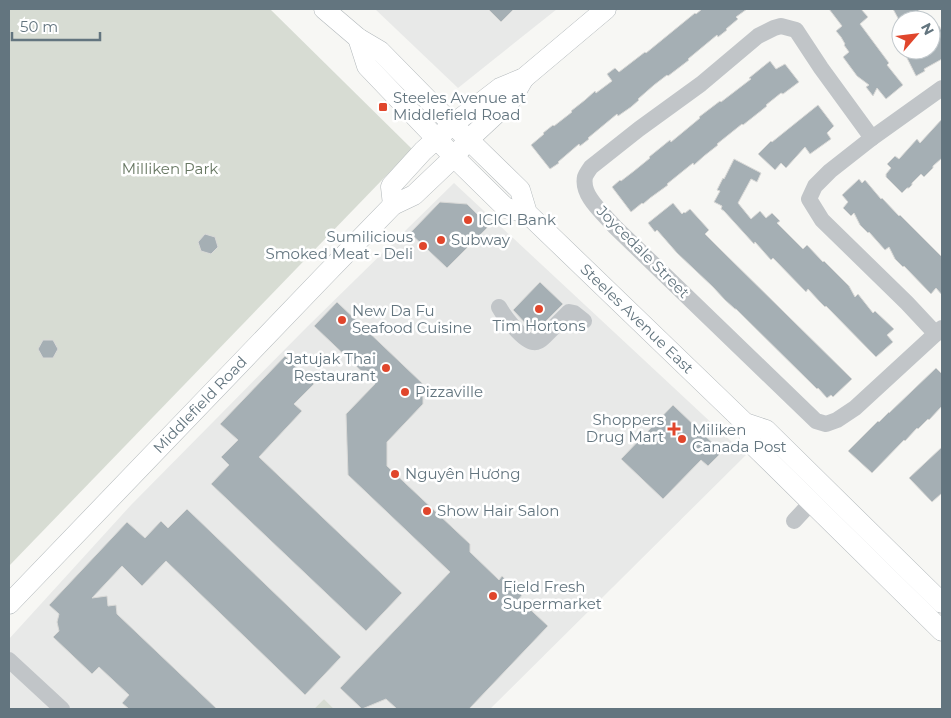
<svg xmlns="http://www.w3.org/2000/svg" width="951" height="718" font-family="Montserrat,sans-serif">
<rect width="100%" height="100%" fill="#f7f7f4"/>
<g fill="#e8e9e8">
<polygon points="375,9 557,9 458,88"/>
<polygon points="454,183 746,455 490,709 334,709 324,699 314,709 9,709 9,639 131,505 307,327"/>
</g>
<g fill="#d7dcd3">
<polygon points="9,9 270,9 412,149 9,566"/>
<polygon points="324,699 334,709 314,709"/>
</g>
<g fill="#a5afb4" stroke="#d9d9d7">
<polygon points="488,9 514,9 501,22"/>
<polygon points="702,9 747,9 736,17 738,19 726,29 727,30 718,37 717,35 688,59 689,60 668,76 667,75 654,85 638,99 639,100 631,107 618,116 617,114 588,138 589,139 580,146 579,144 558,162 559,163 550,169 531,145 544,134 543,133 553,125 554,126 572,112 571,111 585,100 595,91 596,93 612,81 607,74 615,68 619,72 645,52 646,53 695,13 696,14"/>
<polygon points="829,9 861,9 868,17 860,24 889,63 887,65 903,85 886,99 877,88 873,96 866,87 869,85 857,76 843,57 849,52 844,45 845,44 841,37 836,31 842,26"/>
<polygon points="893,9 918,9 922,17 916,20 899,20"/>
<polygon points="939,26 942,31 942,59 924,69 925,71 916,76 903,50 931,50 931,30"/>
<polygon points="770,61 776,69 785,64 799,82 783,94 781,93 766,105 767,106 743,125 742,124 717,144 718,145 704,156 694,165 693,163 667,184 668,185 650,198 643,204 642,203 631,212 612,187 620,180 621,181 634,171 650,158 649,157 670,140 671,142 700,118 699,117 720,101 721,102 751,79 749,78"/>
<polygon points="818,105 834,126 827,133 831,139 810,154 805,147 786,168 781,163 775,170 758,154 771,141 772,142"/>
<polygon points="942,119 942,158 933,166 933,168 924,177 921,174 912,183 912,185 909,188 907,188 902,193 886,177 886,174 891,168 887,164 895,156 899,159 917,139 920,143"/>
<polygon points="734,159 761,173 757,182 751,179 738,203 751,219 760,211 766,218 772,213 780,221 777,223 803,249 807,245 823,262 824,261 849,286 855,297 858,294 873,313 875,311 894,329 887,335 893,342 876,357 826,306 825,307 820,302 808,289 806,292 773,258 771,260 755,242 754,244 724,211 721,209 722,206 714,202 720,191 717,190 723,178 724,179"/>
<polygon points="859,179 862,183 865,180 881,199 882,198 899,216 900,215 942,257 942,295 936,288 931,294 904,266 903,267 895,259 889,247 885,250 869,232 868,233 860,225 854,213 851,216 843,208 848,202 842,195"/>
<polygon points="440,202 467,204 489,226 447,268 410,233"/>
<polygon points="673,203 682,214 684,212 685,213 690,209 709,230 705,234 719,248 852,379 833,397 831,395 827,398 818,388 817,389 736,309 735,309 725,300 713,287 677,253 657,230 655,232 648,223"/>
<polygon points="205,234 215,237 218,247 211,254 201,251 198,242"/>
<polygon points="540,282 563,304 535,332 526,326 527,325 513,310"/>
<polygon points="337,302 423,384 423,404 387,442 387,466 470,544 470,552 499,580 502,576 522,595 519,599 548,626 469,709 397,709 386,699 362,709 340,688 450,572 348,475 346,414 375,384 314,326"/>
<polygon points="43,340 53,340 58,349 53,358 43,358 38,349"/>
<polygon points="285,356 314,384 294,404 302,411 259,457 402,593 366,631 211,484 229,465 221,457 238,440 220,424"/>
<polygon points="936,368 942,374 942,406 929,420 928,419 918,429 917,428 905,441 904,440 872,473 848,451 878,421 879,422 889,412 889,413"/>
<polygon points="673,405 722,452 708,466 701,460 663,499 621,459"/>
<polygon points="942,447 942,493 932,502 909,478"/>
<polygon points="187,509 341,657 305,695 166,561 142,586 122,566 92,598 107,596 108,606 116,605 117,614 217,709 129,709 122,703 129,695 99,667 92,674 53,637 59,631 57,622 59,614 49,605 127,522 145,538 161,521 168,528"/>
</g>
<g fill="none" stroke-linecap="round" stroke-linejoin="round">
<g stroke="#b2b8bb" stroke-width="21">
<g id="major">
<path id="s1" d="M324,9L358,38L380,51L436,108L520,190L527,213L745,423L766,430L942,603"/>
<polyline points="358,38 367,66 454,157 506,208 527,213"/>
<polyline points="393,205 391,187 392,185 423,151 453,124 500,88 524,78 606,9"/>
<polyline points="745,423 752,444 942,631"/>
<path id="s2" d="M9,604L324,276L393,205L414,195L454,157L468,140L511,100L524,78"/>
</g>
</g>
<g stroke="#c1c5c8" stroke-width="16">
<path d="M872,138L821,68L796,30L781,26L774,28L758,36L701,84L639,129L591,167C589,170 586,174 585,177C581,196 604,214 615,227L816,421L826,424L837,420L855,408L942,328"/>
<path d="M499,307C504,316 523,341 533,342C537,343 541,340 544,337L569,312L574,313L584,321"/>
<polyline points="936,334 907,303 822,220 809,199 815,186 830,171 872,138 942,88"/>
<polyline points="794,521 820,493"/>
<polyline points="9,660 62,709"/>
</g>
<use href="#major" stroke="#fff" stroke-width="20"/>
</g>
<g fill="#e0462c" stroke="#fff" stroke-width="2">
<rect x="378" y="102" width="10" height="10" rx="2.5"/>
<circle cx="468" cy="220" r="5"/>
<circle cx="441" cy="240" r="5"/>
<circle cx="423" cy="246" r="5"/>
<circle cx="539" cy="309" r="5"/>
<circle cx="342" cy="320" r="5"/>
<circle cx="386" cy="368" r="5"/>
<circle cx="405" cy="392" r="5"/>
<path d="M671.5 421.5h5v5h5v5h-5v5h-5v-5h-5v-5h5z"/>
<circle cx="682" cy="439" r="5"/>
<circle cx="395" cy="474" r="5"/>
<circle cx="427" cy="511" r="5"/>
<circle cx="493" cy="596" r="5"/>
</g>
<g text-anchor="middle" stroke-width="5" stroke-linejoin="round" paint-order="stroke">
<g font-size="15" fill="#63757f" stroke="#fff" text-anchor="start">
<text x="393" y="103">Steeles Avenue at<tspan x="393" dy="17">Middlefield Road</tspan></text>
<text x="478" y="225">ICICI Bank</text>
<text x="413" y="242" text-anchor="end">Sumilicious<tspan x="413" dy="17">Smoked Meat - Deli</tspan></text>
<text x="451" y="245">Subway</text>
<text x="352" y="316">New Da Fu<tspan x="352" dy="17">Seafood Cuisine</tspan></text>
<text x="539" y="331" text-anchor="middle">Tim Hortons</text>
<text x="376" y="364" text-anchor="end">Jatujak Thai<tspan x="376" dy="17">Restaurant</tspan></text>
<text x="415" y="397">Pizzaville</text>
<text x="664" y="425" text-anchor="end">Shoppers<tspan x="664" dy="17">Drug Mart</tspan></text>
<text x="692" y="435">Miliken<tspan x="692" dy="17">Canada Post</tspan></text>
<text x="405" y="479">Nguyên Hương</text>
<text x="437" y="516">Show Hair Salon</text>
<text x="503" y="592">Field Fresh<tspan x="503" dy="17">Supermarket</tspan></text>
</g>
<g font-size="15" fill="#677762" stroke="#fff">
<text x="170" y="174">Milliken Park</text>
</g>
<g font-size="15" fill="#63757f" stroke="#fff">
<text transform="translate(643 252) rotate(45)" y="5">Joycedale Street</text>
<text dy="5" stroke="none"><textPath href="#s1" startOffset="444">Steeles Avenue East</textPath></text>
<text dy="5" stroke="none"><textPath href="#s2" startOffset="276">Middlefield Road</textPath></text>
</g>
</g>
<rect width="951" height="718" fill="none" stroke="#63757f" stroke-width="20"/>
<g transform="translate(916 35) rotate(62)"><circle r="24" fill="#ffffff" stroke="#c1c8cc"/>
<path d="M0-4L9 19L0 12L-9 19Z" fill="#e0462c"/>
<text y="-8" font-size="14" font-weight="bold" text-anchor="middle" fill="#63757f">N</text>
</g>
<path d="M12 32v8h88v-8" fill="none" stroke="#63757f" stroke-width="2.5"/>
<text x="20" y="32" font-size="15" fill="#63757f" stroke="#ffffff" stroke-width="4" paint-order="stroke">50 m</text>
</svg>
